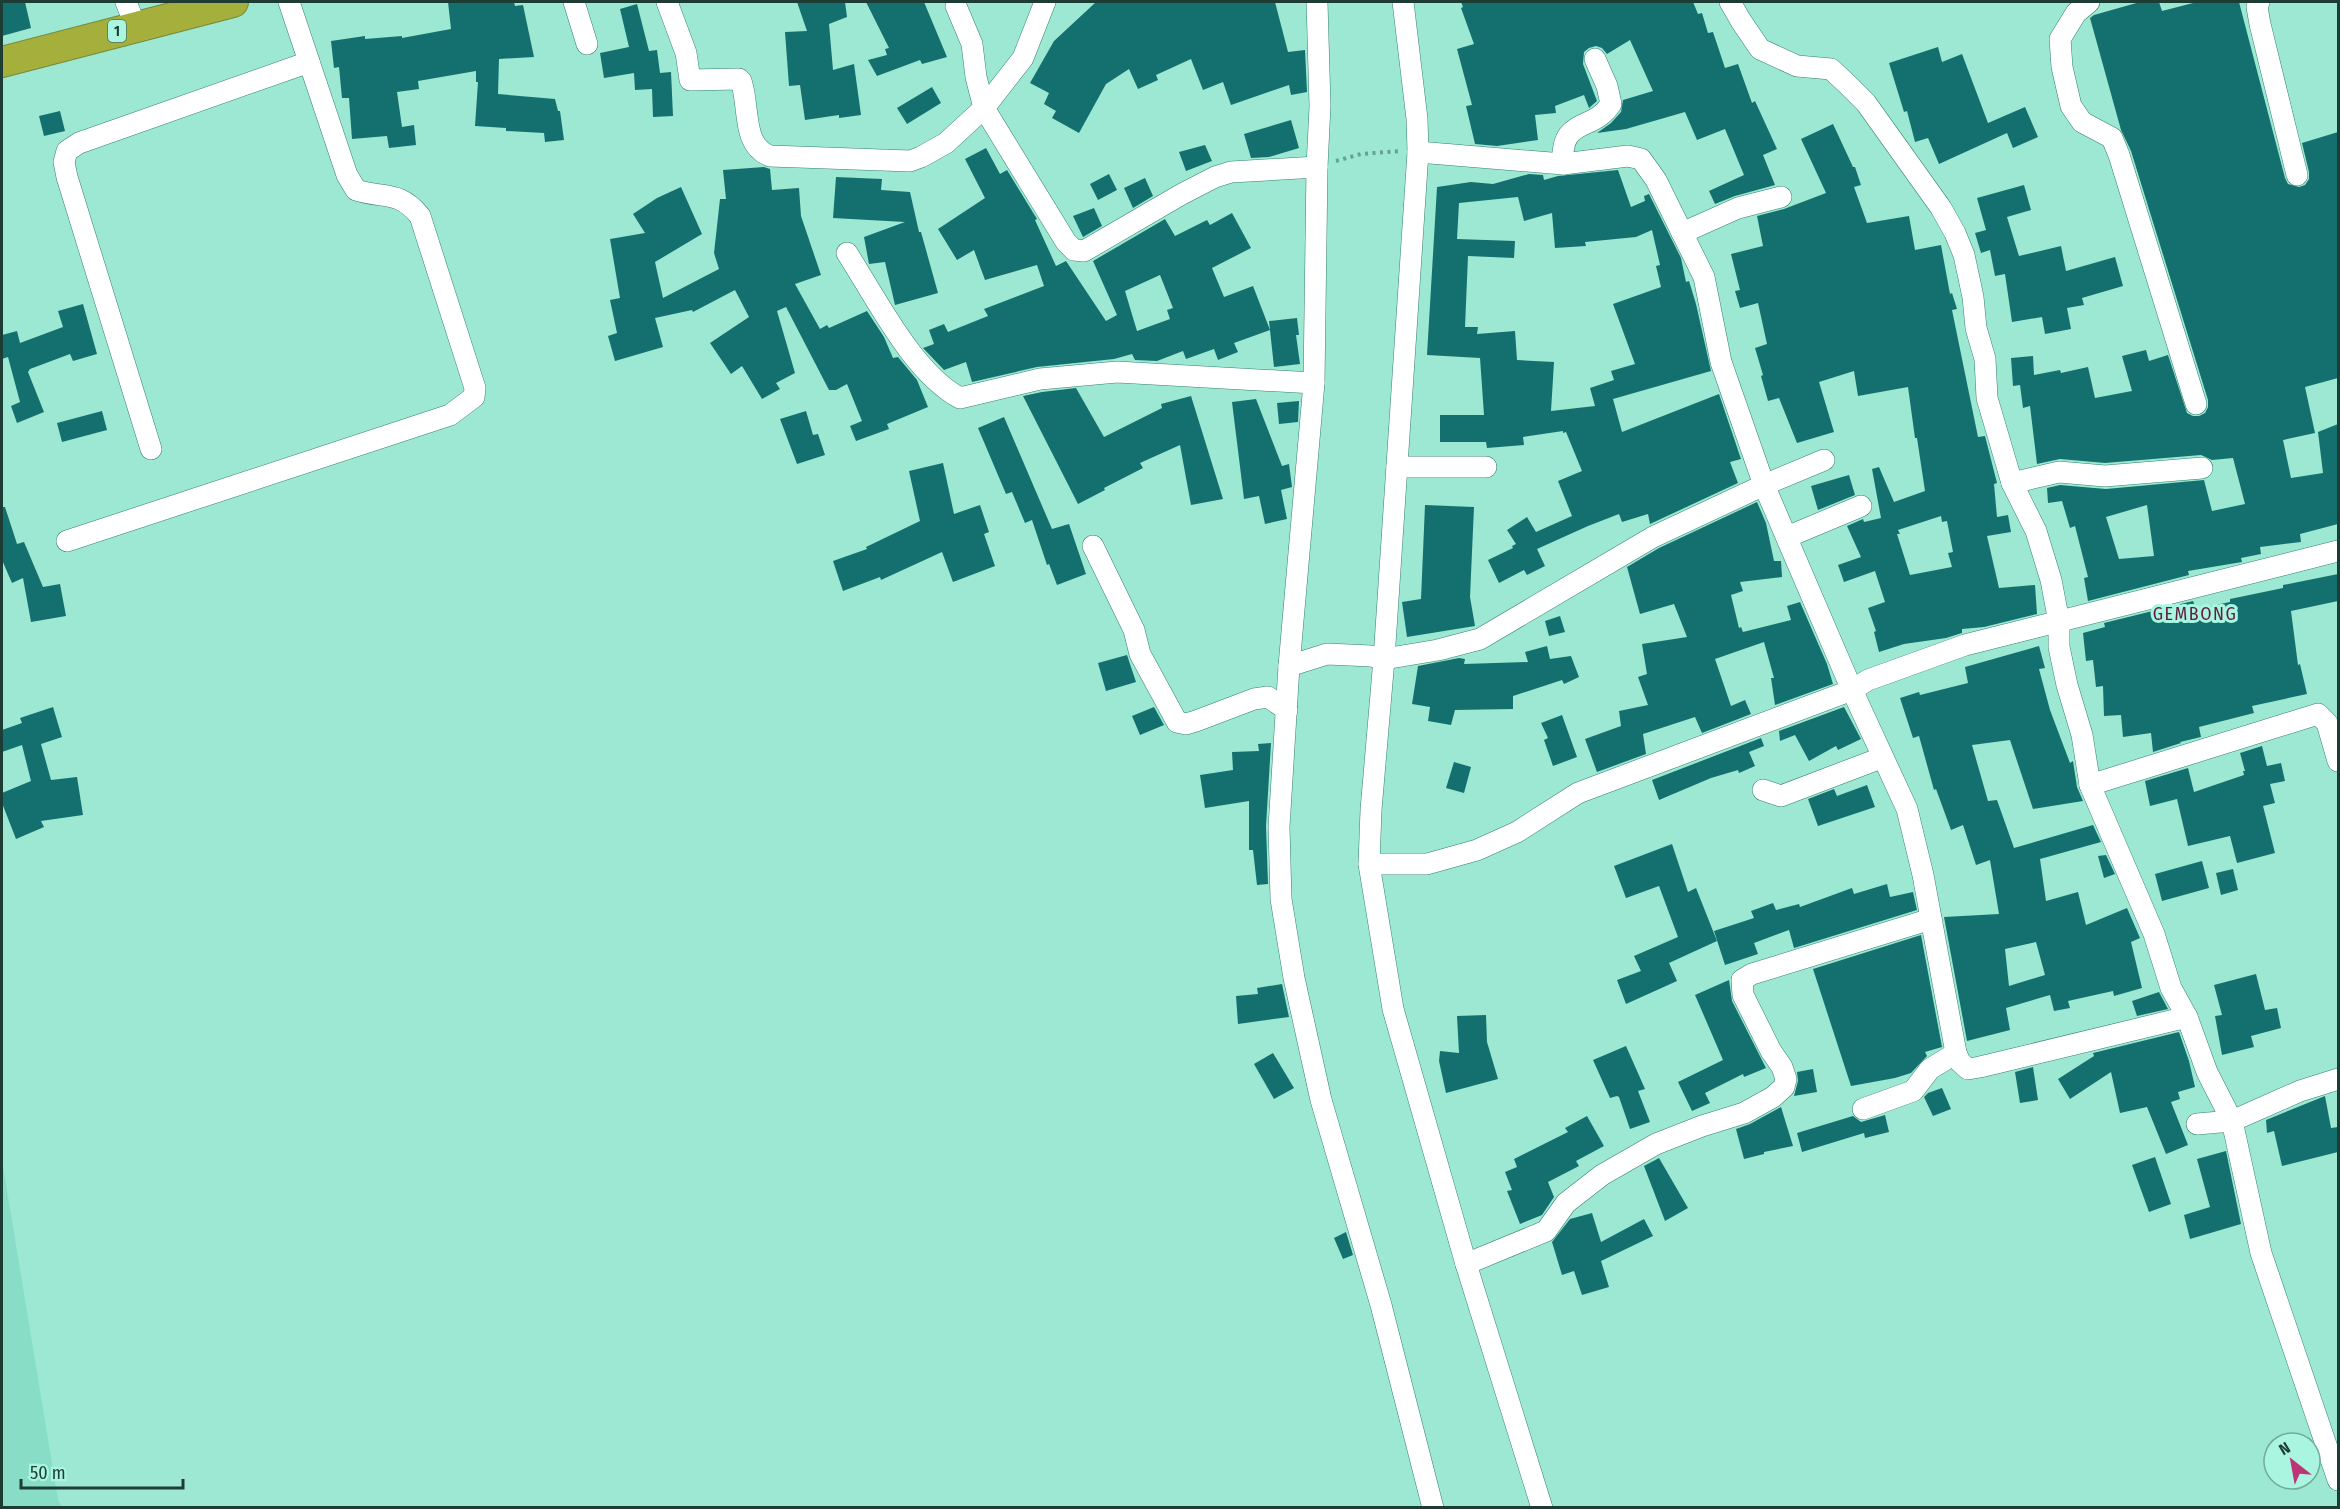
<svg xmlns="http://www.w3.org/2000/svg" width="2340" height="1509" font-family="'Fira Sans Condensed',sans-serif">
<rect width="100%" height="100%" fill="#9ce8d3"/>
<polygon fill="#88ddc6" points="2,1160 58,1500 62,1507 2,1507"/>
<g fill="#14706f" fill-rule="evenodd">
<polygon points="2,2 25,2 31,28 2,36"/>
<polygon points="448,2 514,2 515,6 523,5 534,57 499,59 498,94 555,99 558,111 560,111 564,140 545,142 544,133 506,131 506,128 475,126 478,82 476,82 476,71 418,81 419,89 397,92 402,127 414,125 416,145 389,148 387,136 352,139 349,98 342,98 339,67 334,68 331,41 365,36 365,39 402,36 402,38 451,29"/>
<polygon points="797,2 845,2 847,17 829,24 833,70 854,64 861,115 839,118 839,115 805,120 800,85 789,86 785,32 807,31"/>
<polygon points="866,2 924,2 947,57 922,64 920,60 877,76 868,60 887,55 885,49 889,48"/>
<polygon points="1096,2 1275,2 1288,52 1305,50 1307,92 1291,95 1289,85 1231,105 1223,82 1203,90 1191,59 1156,75 1158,80 1138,89 1129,69 1106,84 1079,133 1052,118 1056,111 1044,104 1049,93 1030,83 1054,41"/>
<polygon points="1461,2 1693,2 1698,14 1702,13 1708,33 1713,32 1725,68 1738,64 1752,103 1755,101 1777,149 1763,155 1775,185 1735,196 1715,204 1709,191 1744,175 1725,129 1697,140 1685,112 1626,129 1597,133 1611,123 1621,112 1623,100 1653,91 1630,40 1607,54 1602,48 1596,46 1589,48 1584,52 1583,64 1597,101 1589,108 1584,95 1555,106 1556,113 1535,115 1538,140 1497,146 1475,144 1466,106 1472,105 1457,49 1474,44 1461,8 1463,7"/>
<path d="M2140,2H2159L2162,11L2197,2H2239L2285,178L2288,184L2299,187L2305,185L2309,179V172L2302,143L2338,132V378L2305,387L2315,433L2283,440L2291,478L2323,473L2318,432L2338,424V524L2300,534L2301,542L2260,547L2261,554L2241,558L2242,562L2188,571L2189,575L2088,601L2084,578L2088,577L2075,526L2070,528L2062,501L2048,503L2047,488L2060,485L2106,489L2204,480L2212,511L2245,504L2233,458L2212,460L2201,455L2105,463L2060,459L2037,464L2030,406L2023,408L2020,385L2013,386L2011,358L2033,356L2034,375L2060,370L2061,373L2088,367L2095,398L2132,391L2122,356L2146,350L2149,361L2168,355L2187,413L2193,416H2199L2205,413L2208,407V400L2131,151L2121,130L2090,18L2094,15ZM2147,505L2154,556L2119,559L2106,517Z"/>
<polygon points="637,4 649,51 657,50 660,73 671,72 673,116 653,117 652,89 635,90 634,73 604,78 600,53 629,47 620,9"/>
<polygon points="1938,47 1942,62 1962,54 1988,123 2025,107 2038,137 2013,148 2007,133 1939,164 1928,138 1915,142 1907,111 1904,112 1889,63"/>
<polygon points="932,87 941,103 907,124 897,108"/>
<polygon points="60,111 65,131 44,136 39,116"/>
<polygon points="1291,120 1299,148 1269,157 1251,158 1244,134"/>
<path d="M1833,124L1853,167H1855L1861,185L1854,187L1867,223L1909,216L1915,250L1941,245L1950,294L1952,293L1957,309L1952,310L1978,437L1985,436L1997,483L1994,484L1997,517L2008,515L2011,532L1987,536L1999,588L2035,585L2037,614L1984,627L1962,629V633L1946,638L1904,644L1879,652L1874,632L1876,631L1868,608L1885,602L1875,571L1844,582L1838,565L1861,557L1847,526L1863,519L1864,522L1881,518L1872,469L1879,467L1894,502L1925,491L1917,438H1915L1908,387L1858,396L1854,371L1819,382L1834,432L1797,443L1779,398L1768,401L1761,376L1763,375L1755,348L1767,344L1758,303L1740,308L1735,291L1740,290L1731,254L1763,246L1757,216L1784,209L1826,193L1801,139ZM1941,516L1942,522L1947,521L1953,552L1948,553L1952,567L1910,575L1897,534H1900L1898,530Z"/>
<polygon points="1205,145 1212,161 1186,171 1179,152"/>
<path d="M986,148L1000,174L1007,170L1037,219L1035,220L1056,266L1066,261L1106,321L1117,315L1093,261L1165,219L1175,236L1207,220L1210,225L1232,213L1251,248L1212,268L1224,297L1253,286L1270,330L1234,343L1238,352L1218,360L1214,349L1186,359L1183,351L1157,361L1135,360L1132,354L1114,359L1037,367L972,382L966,362L944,370L923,348L934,344L929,330L944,324L948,332L988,316L984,309L1044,286L1037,265L985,280L974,250L957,260L938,229L985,198L965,159ZM1160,275L1173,308L1167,310L1170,319L1137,331L1125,291Z"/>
<polygon points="764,167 770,169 772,190 799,188 801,216 821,275 795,284 820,329 827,325 829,328 867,311 884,337 893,358 898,357 917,380 928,407 887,424 889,429 856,441 850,426 862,421 847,384 836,390 829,390 786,307 777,311 795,373 776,383 780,389 762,399 742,366 731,374 710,343 749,317 735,290 693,312 692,310 655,318 663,347 615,361 608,336 617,333 610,300 620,298 610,239 645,233 633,214 657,198 681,187 702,234 655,262 663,298 719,269 714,253 720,199 726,199 723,170"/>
<path d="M1618,170L1631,207L1645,201L1644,196L1649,194L1681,258L1686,282L1689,281L1696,304L1711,371L1613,399L1622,432L1719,394L1741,459L1730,462L1738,483L1650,524L1648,514L1622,522L1619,514L1588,526L1537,549L1545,566L1527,575L1524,570L1499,583L1488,560L1513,548L1512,546L1516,544L1507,530L1527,517L1536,532L1572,516L1558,481L1582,471L1566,432L1563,433V431L1523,437L1524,445L1487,448L1486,442H1440V415H1484L1480,358L1427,355L1437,187L1471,182L1493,184L1529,174L1543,175L1544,180L1558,176ZM1518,197L1524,221L1552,213L1555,248L1586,246L1585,242L1636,237L1652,230L1660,265L1656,266L1661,287L1613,304L1635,364L1611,371L1614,380L1590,388L1595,406L1551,411L1554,362L1517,360L1515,331L1477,334L1478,327H1465L1468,256L1514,258L1515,241L1457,239L1459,203Z"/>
<polygon points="1109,174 1117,190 1098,200 1090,184"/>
<polygon points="836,177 882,179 881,190 910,192 919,232 921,232 938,293 895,305 885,262 869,264 864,237 905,222 833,218"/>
<polygon points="1145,178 1153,196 1133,208 1124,188"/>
<polygon points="2024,185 2031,210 2007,217 2019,256 2061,246 2066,271 2115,257 2123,286 2082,298 2084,305 2067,308 2071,329 2045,334 2042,317 2012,322 2005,274 1995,276 1990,250 1981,253 1975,233 1986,230 1977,198"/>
<polygon points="1094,208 1102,226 1083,237 1073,216"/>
<polygon points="83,304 97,354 73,361 70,354 30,369 28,372 44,412 17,423 11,406 20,402 8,357 2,359 2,335 17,331 20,343 63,327 58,311"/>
<polygon points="1297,318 1299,335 1296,335 1300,364 1274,367 1269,321"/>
<polygon points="1076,388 1104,437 1162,408 1161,404 1191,396 1223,499 1191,505 1180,445 1140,463 1143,468 1104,488 1105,490 1078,504 1023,396 1042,392"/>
<polygon points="1256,399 1282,466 1289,464 1292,487 1281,490 1287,519 1265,524 1259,496 1244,499 1232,402"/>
<polygon points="1299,401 1298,422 1279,424 1277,403"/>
<polygon points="102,411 107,430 62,442 57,423"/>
<polygon points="806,411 813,435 818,434 825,455 797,464 780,419"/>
<polygon points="1004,417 1052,529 1069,524 1086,574 1057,585 1049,564 1047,565 1032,520 1025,523 1012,492 1006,494 978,428"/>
<polygon points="943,463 954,514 980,505 989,532 984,534 995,566 953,582 942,552 881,580 880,577 843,591 833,561 867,549 866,547 920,521 909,471"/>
<polygon points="1849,475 1855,495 1818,510 1811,486"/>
<polygon points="1757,502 1766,523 1774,561 1781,561 1782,577 1740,582 1743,591 1731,595 1739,628 1741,627 1743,632 1791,620 1787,606 1800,602 1827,664 1833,684 1775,705 1771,678 1774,678 1764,642 1715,659 1731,706 1745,700 1751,714 1702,733 1695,717 1643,734 1646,754 1597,772 1585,739 1621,726 1619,711 1648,705 1638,677 1647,674 1642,644 1687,637 1674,604 1640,614 1627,567 1659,548"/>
<polygon points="1425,505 1474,507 1470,597 1475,626 1407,637 1402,602 1421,599"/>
<polygon points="2,507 5,507 18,547 17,544 24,542 43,587 60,584 66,616 31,622 23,578 12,583 2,560"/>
<polygon points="2338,574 2338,601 2291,611 2298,665 2300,664 2307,694 2252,706 2254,713 2199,727 2201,737 2180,742 2181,743 2153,752 2151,733 2123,737 2121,715 2104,716 2103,686 2096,687 2093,660 2086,661 2083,633 2105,627 2104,623 2193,601 2196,609 2230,602 2230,599 2283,588 2283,585"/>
<polygon points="1560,616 1565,632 1549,636 1545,621"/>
<polygon points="1547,646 1550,659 1571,656 1579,677 1564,684 1562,680 1513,696 1513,709 1455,710 1451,725 1428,721 1430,707 1412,704 1418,666 1459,658 1465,659 1464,664 1528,662 1525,652"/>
<path d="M2039,646L2045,668L2039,669L2050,710L2070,763L2073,761L2077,787L2083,801L2033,809L2010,740L1972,745L1988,801L1997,800L2014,848L2093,825L2101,842L2040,859L2046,901L2078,892L2086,925L2127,908L2140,938L2131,942L2142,988L2114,996L2113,991L2068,1001L2070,1008L2054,1011L2050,995L2006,1008L2010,1030L1967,1041L1944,917L1999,914L1990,860L1976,865L1963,825L1951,830L1936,789L1934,790L1919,736L1913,738L1900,698L1919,692L1920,695L1968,683L1965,667ZM2036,942L2045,975L2009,986L2005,949Z"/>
<polygon points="1127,655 1136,682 1106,691 1098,663"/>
<polygon points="53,707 62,737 41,744 51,780 77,777 83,815 41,821 44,827 16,839 2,803 2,793 31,781 22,745 2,752 2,730 22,723 20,718"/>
<polygon points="1154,707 1164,725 1140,735 1132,716"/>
<polygon points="1844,707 1861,739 1838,750 1836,746 1809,761 1795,735 1780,741 1779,731"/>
<polygon points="1562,715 1577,757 1553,766 1544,740 1548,738 1541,723"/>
<polygon points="1761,738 1764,746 1749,752 1755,766 1739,773 1738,770 1711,778 1659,800 1652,780"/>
<polygon points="1271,743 1266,826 1268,884 1257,885 1253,850 1249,850 1249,801 1205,808 1200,775 1233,770 1232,752 1259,751 1258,744"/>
<polygon points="2262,746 2267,766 2281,763 2285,781 2270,784 2275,803 2263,806 2275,853 2237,863 2230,836 2188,846 2177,799 2150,806 2145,781 2188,768 2194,792 2244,775 2243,771 2245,771 2240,753"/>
<polygon points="1454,762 1471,767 1464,793 1446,788"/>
<polygon points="1867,785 1875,807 1818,826 1808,799 1834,789 1837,796"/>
<polygon points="1672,844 1688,892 1696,888 1717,941 1669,963 1677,981 1626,1004 1617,980 1641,971 1634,956 1678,937 1659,886 1626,898 1614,866"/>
<polygon points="2106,855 2115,874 2104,878 2098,856"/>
<polygon points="2202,861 2209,888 2162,901 2155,874"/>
<polygon points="2233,869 2238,890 2221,895 2216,873"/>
<polygon points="1887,884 1890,897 1913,892 1917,910 1794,948 1789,930 1754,943 1758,954 1725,965 1714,931 1754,918 1751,911 1773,903 1776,910 1799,904 1800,907 1852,888 1854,894"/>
<polygon points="1921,935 1942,1047 1925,1052 1927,1056 1911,1073 1895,1078 1851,1086 1813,969"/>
<polygon points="2256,974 2265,1010 2277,1008 2281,1028 2251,1036 2254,1047 2222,1055 2215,1016 2222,1015 2214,985"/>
<polygon points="1729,980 1732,1001 1766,1068 1744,1077 1743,1074 1705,1093 1710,1103 1692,1111 1678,1082 1723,1060 1695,995"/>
<polygon points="1282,984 1289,1017 1238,1024 1236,996 1258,994 1257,988"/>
<polygon points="2159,992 2168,1009 2137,1016 2132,1001"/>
<polygon points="1486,1015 1487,1042 1498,1079 1446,1093 1439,1061 1440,1051 1459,1053 1457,1016"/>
<polygon points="2179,1032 2189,1061 2195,1087 2178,1092 2180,1099 2171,1102 2188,1145 2166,1154 2147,1107 2120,1113 2111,1072 2070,1099 2058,1079 2094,1056 2093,1053"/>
<polygon points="1626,1046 1645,1089 1638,1091 1650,1122 1630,1129 1619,1097 1617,1096 1610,1098 1593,1060"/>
<polygon points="1273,1053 1294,1088 1274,1099 1254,1064"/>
<polygon points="2033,1067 2038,1100 2020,1103 2015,1072"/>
<polygon points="1813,1069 1817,1092 1794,1096 1798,1081 1797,1072"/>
<polygon points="1942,1088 1951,1109 1933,1116 1924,1097 1928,1093"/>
<polygon points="2325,1096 2331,1128 2338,1127 2338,1152 2282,1166 2274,1131 2267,1133 2266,1120"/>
<polygon points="1781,1107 1793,1146 1764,1152 1764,1154 1744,1159 1736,1129 1750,1124"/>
<polygon points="1885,1115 1889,1132 1865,1138 1864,1133 1802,1152 1797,1133 1853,1116 1861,1122"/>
<polygon points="1587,1116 1604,1146 1576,1161 1579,1166 1548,1182 1554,1197 1542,1215 1520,1224 1507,1191 1512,1190 1505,1172 1517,1167 1514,1159 1568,1132 1565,1128"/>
<polygon points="2226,1151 2241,1224 2190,1239 2184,1215 2210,1207 2197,1159"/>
<polygon points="2155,1157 2171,1204 2149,1212 2132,1165"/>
<polygon points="1659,1158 1688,1208 1665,1221 1644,1166"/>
<polygon points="1592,1213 1601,1242 1644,1219 1653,1236 1601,1261 1609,1287 1582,1295 1574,1271 1562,1275 1552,1242 1570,1219"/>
<polygon points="1346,1232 1353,1255 1343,1259 1334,1238"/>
</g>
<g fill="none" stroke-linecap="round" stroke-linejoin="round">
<g stroke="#35816f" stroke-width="22">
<g id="minor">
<polyline points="126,2 136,27"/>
<polyline points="574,2 587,44"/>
<path d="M667,2L686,53L690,80L739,79L741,81C750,105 741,145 770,156L910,161L921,157L946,143L984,108L976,77L972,44L956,6"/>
<polyline points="1045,2 1023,58 984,108 1066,242 1074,250 1084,251 1182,194 1215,177 1231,172 1317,167"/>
<polyline points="1317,2 1320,106 1317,167 1314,383 1289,666 1279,827 1281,899 1294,978 1321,1100 1381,1305 1433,1508"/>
<polyline points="1403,2 1417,119 1418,152 1384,659 1371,810 1369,864 1393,1009 1466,1264 1542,1508"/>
<polyline points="1730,2 1741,21 1760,49 1797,66 1831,69 1847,84 1866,103 1941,208 1955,233 1964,255 1973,297 1976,328 1985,359 1987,398 2012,483 2036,531 2051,580 2059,622 2059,647 2067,685 2082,735 2090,785 2154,934 2171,988 2187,1017 2207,1072 2232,1121 2261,1253 2338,1480"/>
<polyline points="2089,2 2076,13 2060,39 2062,67 2071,106 2082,122 2112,138 2119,155 2196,404"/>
<polyline points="2259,2 2257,7 2260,24 2297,175"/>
<polyline points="1418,152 1563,164 1628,156 1641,159 1656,180 1704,277 1721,362 1764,485 1852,690 1907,809 1923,875 1956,1053 1960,1062 1968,1069 1980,1067 2187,1017"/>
<path d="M1563,164C1560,116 1592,133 1611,104L1607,86L1595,59"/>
<polyline points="1682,233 1738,208 1781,197"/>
<path d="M847,253C876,298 913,373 960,398L1040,379L1117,372L1314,383"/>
<polyline points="151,449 67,177 64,162 67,151 79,143 309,62"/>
<polyline points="1397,467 1486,467"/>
<polyline points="2012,483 2059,472 2105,476 2202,468"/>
<polyline points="1787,537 1861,506"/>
<path d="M67,541L450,415L474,397L475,388L420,216C399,190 385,199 356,190L347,175L289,2"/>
<polyline points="1093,546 1134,630 1140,654 1177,722 1186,724 1196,721 1254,699 1268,697 1287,710"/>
<polyline points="1289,666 1327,654 1371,656 1384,659 1438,650 1480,639 1653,537 1764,485 1824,460"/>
<polyline points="2090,785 2318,714 2327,723 2338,761"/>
<polyline points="1763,790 1781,796 1881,758"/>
<polyline points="1369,864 1427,864 1477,850 1517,832 1578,793 1852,690 1868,680 1965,645 2338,551"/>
<polyline points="1863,1109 1913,1091 1930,1069 1956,1053"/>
<polyline points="2197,1124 2232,1121 2300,1091 2338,1079"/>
<polyline points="1466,1264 1546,1231 1566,1203 1602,1175 1656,1144 1702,1126 1744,1113 1773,1097 1784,1087 1786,1079 1782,1067 1771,1051 1743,995 1742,980 1752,974 1931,919"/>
</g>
</g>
<g stroke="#758839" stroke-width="32">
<polyline id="highway" points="2,62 233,2"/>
</g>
<polyline stroke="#67a191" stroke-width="4" stroke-dasharray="3 4.5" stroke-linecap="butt" points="1336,161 1361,154 1400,151"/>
<use href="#minor" stroke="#fff" stroke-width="21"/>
<use href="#highway" stroke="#a5b03c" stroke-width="30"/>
</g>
<g text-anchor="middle" stroke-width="6" stroke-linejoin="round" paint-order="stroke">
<rect fill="#a9f5e0" stroke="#477468" stroke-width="1.5" x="108" y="20" width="18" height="22" rx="4.5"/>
<g font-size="14" font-weight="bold" fill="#1d3d34">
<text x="117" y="36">1</text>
</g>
<g font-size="18" letter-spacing="1.5" fill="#5e1d3b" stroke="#a9f5e0">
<text x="2195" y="620">GEMBONG</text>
</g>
</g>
<rect width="2340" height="1509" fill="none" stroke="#1d3d34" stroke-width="6"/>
<g transform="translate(2292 1461) rotate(329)"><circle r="28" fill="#a9f5e0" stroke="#71ab9b" stroke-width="1.5"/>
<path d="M0-4.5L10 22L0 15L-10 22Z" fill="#bc3677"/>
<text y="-9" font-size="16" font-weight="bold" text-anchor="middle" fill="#1d3d34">N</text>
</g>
<path d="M21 1479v9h162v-9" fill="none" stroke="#1d3d34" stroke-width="3"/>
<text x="30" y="1479" font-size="18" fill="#1d3d34" stroke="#a9f5e0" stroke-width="4.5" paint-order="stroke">50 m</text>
</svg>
